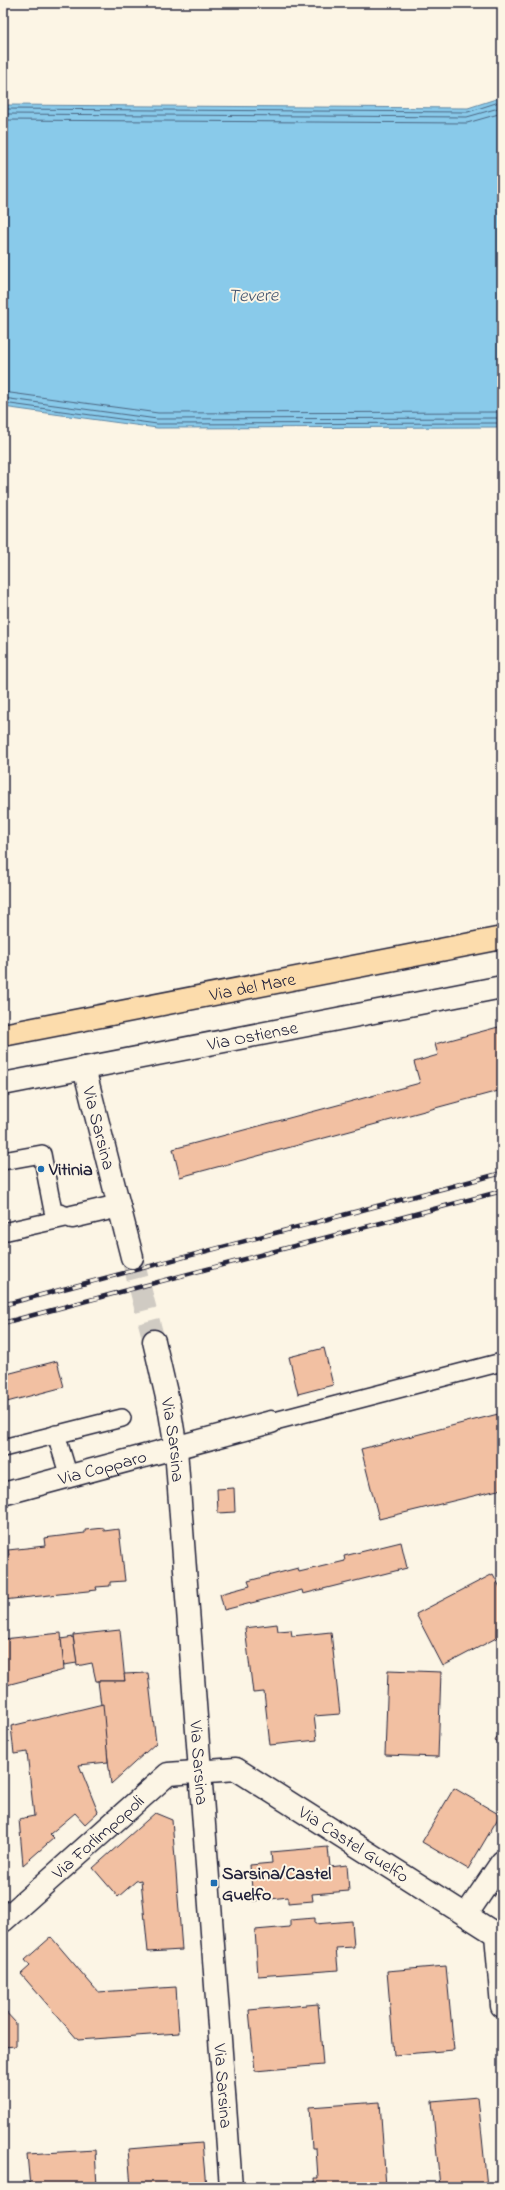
<svg xmlns="http://www.w3.org/2000/svg" width="505" height="2190" font-family="'Indie Flower',sans-serif">
<rect width="100%" height="100%" fill="#fcf5e5"/>
<filter id="ink" filterUnits="userSpaceOnUse"><feTurbulence type="fractalNoise" baseFrequency=".025" numOctaves="2"/><feDisplacementMap in="SourceGraphic" scale="8" xChannelSelector="R" yChannelSelector="G"/><feConvolveMatrix kernelMatrix="1 2 1 2 8 2 1 2 1" color-interpolation-filters="sRGB"/></filter>
<g filter="url(#ink)">
<polygon fill="#89caea" stroke="#6087a4" points="502,97 502,427 157,428 3,407 3,105 468,108"/>
<g fill="none" stroke-linecap="round" stroke-linejoin="round">
<g stroke="#4b6581" stroke-width="1">
<polyline points="3,109 468,112 502,101"/>
<polyline points="3,114 467,117 502,107"/>
<polyline points="3,120 467,123 502,113"/>
<polyline points="3,392 158,413 502,412"/>
<polyline points="3,398 157,419 502,418"/>
<polyline points="3,403 157,424 502,423"/>
</g>
</g>
<g fill="#f2c0a2" stroke="#22223b">
<polygon points="502,1026 502,1090 180,1177 173,1149 420,1083 414,1062 438,1055 435,1044"/>
<polygon points="324,1348 333,1385 298,1394 289,1357"/>
<polygon points="57,1361 64,1387 3,1403 3,1375"/>
<polygon points="502,1413 502,1489 379,1519 361,1449"/>
<polygon points="234,1488 235,1512 218,1513 217,1489"/>
<polygon points="104,1528 104,1531 119,1529 125,1581 110,1582 110,1586 96,1587 97,1590 3,1600 3,1556 9,1555 8,1550 45,1546 44,1538 85,1533 85,1530"/>
<polygon points="401,1542 407,1568 303,1594 302,1590 224,1610 220,1594 250,1586 248,1581 298,1568 299,1572 345,1561 344,1556"/>
<polygon points="493,1574 502,1591 502,1635 443,1666 416,1614"/>
<polygon points="277,1624 278,1631 291,1630 292,1636 331,1632 340,1714 314,1716 317,1740 270,1745 264,1692 253,1693 245,1628"/>
<polygon points="120,1630 125,1681 96,1681 92,1663 77,1666 73,1635"/>
<polygon points="61,1633 64,1670 3,1686 3,1639"/>
<polygon points="73,1637 77,1663 64,1665 61,1639"/>
<polygon points="388,1670 441,1672 438,1757 385,1755"/>
<polygon points="148,1673 156,1743 111,1784 98,1681 125,1681 124,1674"/>
<polygon points="103,1704 108,1762 79,1765 98,1812 85,1824 75,1813 50,1834 54,1838 23,1865 19,1819 34,1816 27,1752 14,1754 11,1726"/>
<polygon points="502,1729 502,1745 495,1741"/>
<polygon points="454,1788 500,1815 468,1869 422,1842"/>
<polygon points="155,1813 172,1820 182,1950 148,1952 141,1880 136,1881 118,1897 93,1868"/>
<polygon points="328,1847 330,1867 347,1865 349,1891 312,1894 313,1901 288,1903 288,1897 253,1901 250,1865 272,1863 271,1852"/>
<polygon points="315,1918 315,1924 352,1921 354,1947 336,1948 338,1970 258,1976 255,1930 290,1927 290,1920"/>
<polygon points="51,1937 98,1992 176,1987 179,2033 78,2040 21,1974 30,1966 25,1960"/>
<polygon points="446,1966 454,2050 394,2055 387,1971"/>
<polygon points="318,2004 323,2065 255,2071 249,2010"/>
<polygon points="3,2009 16,2023 16,2046 3,2047"/>
<polygon points="478,2097 487,2187 440,2187 432,2101"/>
<polygon points="380,2102 386,2187 315,2187 314,2178 318,2178 316,2148 312,2148 309,2107"/>
<polygon points="202,2143 206,2187 131,2187 128,2149"/>
<polygon points="95,2150 97,2187 30,2187 27,2154"/>
</g>
<g fill="none" stroke-linecap="round" stroke-linejoin="round">
<polyline stroke="#d0cbc3" stroke-width="22" stroke-dasharray="22 11" stroke-linecap="butt" points="132,1257 154,1341"/>
<g stroke="#22223b" stroke-width="20">
<g id="service">
<polyline points="3,1161 42,1154 53,1211 72,1217"/>
<polyline points="3,1232 70,1217"/>
<polyline points="271,1422 502,1362"/>
<polyline points="56,1434 69,1477"/>
<polyline points="3,1448 122,1418"/>
</g>
</g>
<g stroke="#22223b" stroke-width="25">
<g id="minor">
<path id="s1" d="M84,1068L132,1257"/>
<polyline points="72,1217 119,1206"/>
<path id="s2" d="M154,1341L169,1406L176,1449L231,2187"/>
<path id="s3" d="M3,1494L271,1422"/>
<polyline points="466,1915 502,1862"/>
<path id="s4" d="M3,1921L168,1774L236,1769L502,1938"/>
<polyline points="496,1934 502,2006"/>
</g>
</g>
<g stroke="#22223b" stroke-width="25">
<g id="secondary">
<path id="s5" d="M3,1084L502,987"/>
</g>
</g>
<g stroke="#22223b" stroke-width="25">
<g id="primary">
<path id="s6" d="M3,1035L502,938"/>
</g>
</g>
<use href="#service" stroke="#fcf5e5" stroke-width="17"/>
<use href="#minor" stroke="#fcf5e5" stroke-width="22"/>
<use href="#secondary" stroke="#fcf5e5" stroke-width="22"/>
<use href="#primary" stroke="#fcdcac" stroke-width="22"/>
<g stroke="#22223b" stroke-width="4.5">
<g id="rail">
<polyline points="3,1305 502,1173"/>
<polyline points="3,1323 502,1191"/>
</g>
</g>
<use href="#rail" stroke="#fcf5e5" stroke-width="3" stroke-dasharray="9" stroke-linecap="butt"/>
</g>
</g>
<g fill="#1f6fb2" stroke="#fcf5e5" stroke-width="1.5">
<circle cx="41" cy="1169" r="4"/>
<rect x="210" y="1879" width="8" height="8" rx="2"/>
</g>
<g text-anchor="middle" stroke-width="4" stroke-linejoin="round" paint-order="stroke">
<g font-size="18" fill="#22223b" stroke="#fcf5e5">
<text dy="6" stroke="none"><textPath href="#s6" startOffset="254">Via del Mare</textPath></text>
<text dy="6" stroke="none"><textPath href="#s5" startOffset="254">Via Ostiense</textPath></text>
<text dy="6" stroke="none"><textPath href="#s1" startOffset="62">Via Sarsina</textPath></text>
<text dy="6" stroke="none"><textPath href="#s2" startOffset="101">Via Sarsina</textPath></text>
<text dy="6" stroke="none"><textPath href="#s3" startOffset="103">Via Copparo</textPath></text>
<text dy="6" stroke="none"><textPath href="#s2" startOffset="425">Via Sarsina</textPath></text>
<text dy="6" stroke="none"><textPath href="#s4" startOffset="127">Via Forlimpopoli</textPath></text>
<text dy="6" stroke="none"><textPath href="#s4" startOffset="429">Via Castel Guelfo</textPath></text>
<text dy="6" stroke="none"><textPath href="#s2" startOffset="749">Via Sarsina</textPath></text>
</g>
<g font-size="18" font-weight="bold" fill="#22223b" stroke="#fcf5e5" text-anchor="start">
<text x="49" y="1175">Vitinia</text>
<text x="222" y="1879">Sarsina/Castel<tspan x="222" dy="21">Guelfo</tspan></text>
</g>
<g font-size="19" font-style="italic" fill="#415470" stroke="#fcf5e5">
<text transform="translate(253 294) rotate(-1)" y="7">Tevere</text>
</g>
</g>
<rect width="505" height="2190" fill="none" stroke="#fcf5e5" stroke-width="16"/>
<rect x="8" y="8" width="489" height="2174" fill="none" stroke="#22223b" stroke-width="1.5" filter="url(#ink)"/>
</svg>
